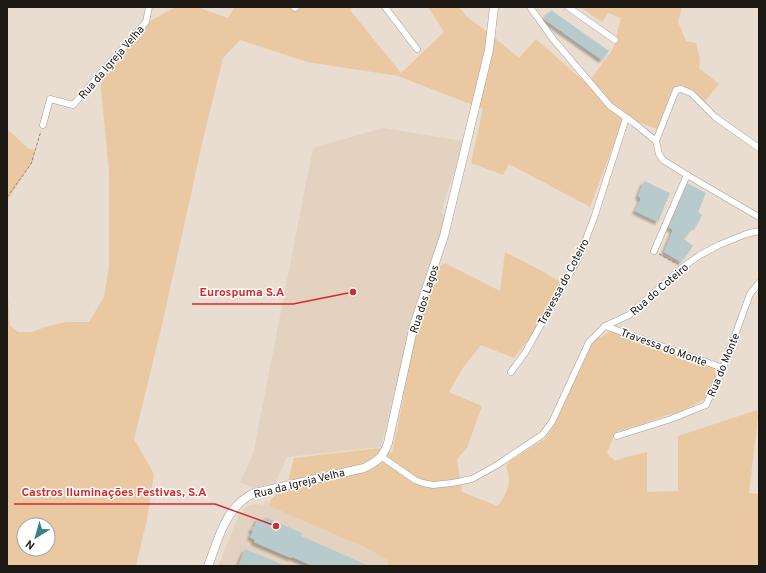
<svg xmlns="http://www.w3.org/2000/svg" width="766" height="573" font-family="Overpass,sans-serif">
<defs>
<filter id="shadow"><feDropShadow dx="-3" dy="3" stdDeviation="1" flood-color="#0004"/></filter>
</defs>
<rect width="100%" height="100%" fill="#e8ddd0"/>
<g fill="#e2d2bf">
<polygon points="383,128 464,141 441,212 445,217 432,264 412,320 381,447 287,457 275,483 254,488 240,482 253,454 313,148"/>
<polygon points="266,501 385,558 401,566 218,566 239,515 248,506 256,504 263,505"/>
</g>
<g fill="#eac9a2" fill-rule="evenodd">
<path d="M235,7H288L297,11L300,7H352L350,10L401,73L444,32L428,7H459L468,18L488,32L519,58L536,39L587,84L613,49L621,18L608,13L602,22L580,7H682L678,22L686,41L696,43L700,59L699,68L719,84L705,101L683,85L676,86L670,94L659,130L633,120L621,125L590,207L509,164L503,175L471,163L483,109L398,76L307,62L240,40L223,58L204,135L162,325L134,439L154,474L147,519L136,566H7V282L10,326L18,332H32L45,327L66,322H89L104,297L109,267V173L100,77L141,26L174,8H200L228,18ZM24,525H48V549H24Z"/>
<polygon points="7,129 29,149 35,150 33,161 7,201"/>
<path d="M505,252L542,271L560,282L539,326L514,358L481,345L462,369L449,392L482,406L467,448L457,459L462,492L498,506C508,492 512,482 506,466L511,460L545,439L554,426L593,341L612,331L718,364V371L706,398L679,413L667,415L643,424L618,431L613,438L607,453L615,461L626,457L647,452V492L678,491V436L757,410L758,417L749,493L759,494V566H388V560L364,547L270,506V501L288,481L294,458L380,448L392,453L403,401L408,358L438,268L445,263L500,291Z"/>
</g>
<g fill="#b8cbcc" filter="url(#shadow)">
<polygon points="551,10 609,51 602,60 544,19"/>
<polygon points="644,181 670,193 658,222 635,211 641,199 638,196"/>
<polygon points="687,183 706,193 698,212 702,215 696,227 694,226 685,238 674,231 693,246 681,262 664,252 673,230 668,227"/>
<polygon points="265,517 302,533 301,536 369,566 313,566 292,557 291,558 254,542 255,540 250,537 253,531 251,530 253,527 254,527 258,518 264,520"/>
<polygon points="245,549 286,566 238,566"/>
</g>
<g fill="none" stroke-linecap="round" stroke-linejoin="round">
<g stroke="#a79d91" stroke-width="7">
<g id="street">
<polyline points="385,7 417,49"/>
<polyline points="530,7 553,39 610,106 634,123 656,141"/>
<polyline points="568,7 615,40"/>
<polyline points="295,8 296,7"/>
<polyline points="43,125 50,99 73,105 146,22 149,7"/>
<polyline points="656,141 676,90 681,89 691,93 715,117 759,148"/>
<polyline points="656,141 659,154 663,160 687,175 759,217"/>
<polyline points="654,251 687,175"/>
<polyline points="605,326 723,368"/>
<polyline points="511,372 525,353 579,257 594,218 626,118"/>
<polyline points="617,436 671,419 706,405 721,373 750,294 759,283"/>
<polyline points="382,457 415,480 423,483 433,485 452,483 472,479 497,465 542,435 552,422 589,342 605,326 629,315 683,267 700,255 719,245 746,234 759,231"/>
</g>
</g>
<g stroke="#a79d91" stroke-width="9">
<path id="secondary" d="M208,566C219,538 225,507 254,493L364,468C378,461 383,457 388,443L414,325L444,236L489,50L494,7"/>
</g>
<g stroke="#888178" stroke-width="1" stroke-dasharray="3 2" stroke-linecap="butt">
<polyline points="7,197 31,164 41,131"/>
<polyline points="659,254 678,264"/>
</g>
<use href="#street" stroke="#fff" stroke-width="6"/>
<use href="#secondary" stroke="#fff" stroke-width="8"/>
</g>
<g text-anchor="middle" stroke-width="3" stroke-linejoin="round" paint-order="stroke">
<g font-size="11" fill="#1c1914" stroke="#fff">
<text transform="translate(111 62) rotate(-49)" y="4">Rua da Igreja Velha</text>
<text transform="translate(563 282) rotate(-62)" y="4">Travessa do Coteiro</text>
<text transform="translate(659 289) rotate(-41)" y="4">Rua do Coteiro</text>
<text transform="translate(424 299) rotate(-72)" y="4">Rua dos Lagos</text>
<text transform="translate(664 347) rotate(20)" y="4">Travessa do Monte</text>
<text transform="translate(723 365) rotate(-68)" y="4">Rua do Monte</text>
<text transform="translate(299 483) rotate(-14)" y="4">Rua da Igreja Velha</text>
</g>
</g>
<path fill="none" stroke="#d62828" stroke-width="1.5" d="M353 292L293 304H192M276 526L215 504H14"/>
<g fill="#d62828" stroke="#fff" stroke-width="1.5">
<circle cx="353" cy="292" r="4"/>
<circle cx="276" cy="526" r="4"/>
</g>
<g font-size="12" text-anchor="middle" font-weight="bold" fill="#d62828" stroke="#fff" stroke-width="3" stroke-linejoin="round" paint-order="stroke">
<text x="242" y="296">Eurospuma S.A</text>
<text x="114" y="496">Castros Iluminações Festivas, S.A</text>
</g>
<rect width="766" height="573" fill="none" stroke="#1c1914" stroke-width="16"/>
<g transform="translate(36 537) rotate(217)"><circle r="19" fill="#ffffff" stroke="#a4a3a1"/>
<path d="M0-3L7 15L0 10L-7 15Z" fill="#398287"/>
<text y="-6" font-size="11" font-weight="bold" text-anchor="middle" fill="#1c1914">N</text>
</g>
</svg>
